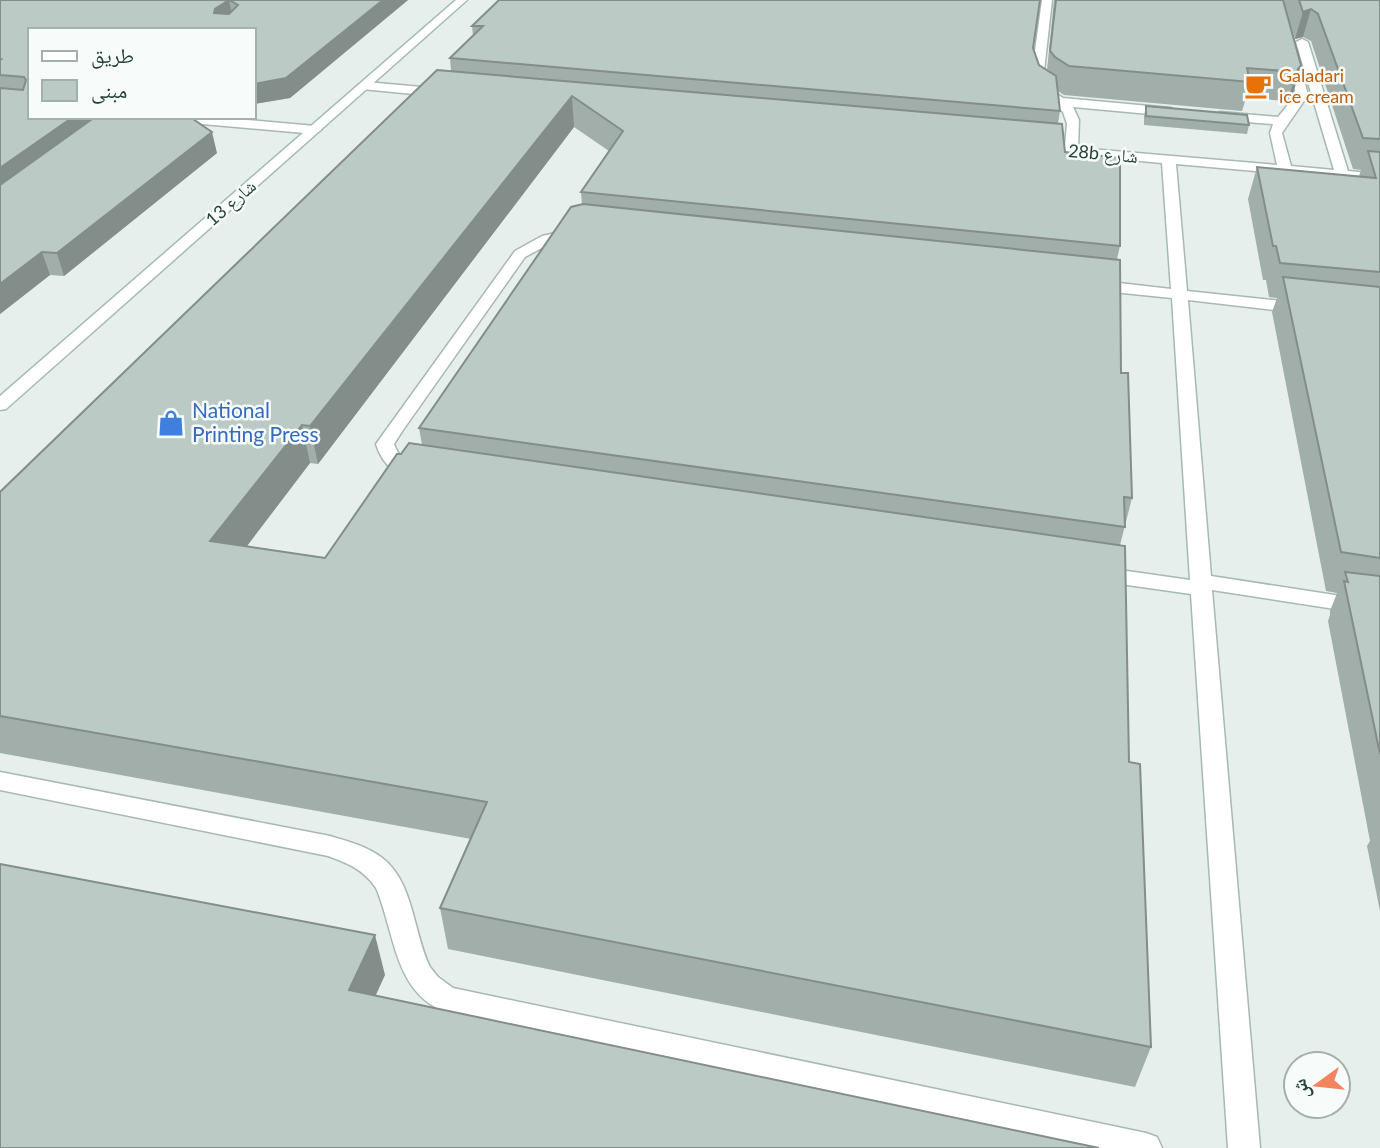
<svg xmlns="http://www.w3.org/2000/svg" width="1380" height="1148" font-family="Lato,'Noto Naskh Arabic',sans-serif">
<rect width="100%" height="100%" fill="#e6efeb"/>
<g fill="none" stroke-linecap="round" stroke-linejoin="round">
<g stroke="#a8b8b2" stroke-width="3">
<g id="lane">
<polygon points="1042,0 1052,0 1043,80 1048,88 1063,98 1171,108 1177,112 1171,116 1073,107 1079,120 1078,148 1277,165 1270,133 1273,124 1220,120 1214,116 1220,112 1278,117 1296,95 1272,0 1282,0 1308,95 1282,133 1291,166 1334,170 1296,42 1302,39 1308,42 1348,171 1380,174 1380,182 1176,164 1187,291 1301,303 1309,308 1301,313 1188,300 1211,576 1380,602 1380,616 1212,590 1260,1148 1228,1148 1191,594 1099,581 1092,579 1088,574 1092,569 1099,567 1190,580 1172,298 1093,290 1085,285 1093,280 1171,289 1162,163 1032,151 1032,145 1065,146 1067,124 1063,112 1039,93 1031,80"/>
<polygon points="366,82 444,89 450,93 444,97 362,89 360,86"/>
<path d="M578,228L583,229L585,232L583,235L553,242L525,257L403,430L394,444C402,466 413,460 426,473L423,477C400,483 382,464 376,444L515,251L542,236Z"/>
<path d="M0,772L330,836C347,841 366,846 381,857C414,881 413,933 430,967L438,977L453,988L1146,1133L1157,1137L1162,1148H1076L446,1012C394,993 395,932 376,888C364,870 348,863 328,856L0,790Z"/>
</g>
</g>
<g stroke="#a8b8b2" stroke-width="3">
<polygon id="street" points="162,117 214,117 315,126 321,130 315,134 168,121"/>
</g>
<g stroke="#a4bbb3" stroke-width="3">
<polygon id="secondary" points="456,0 467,0 6,409 0,410 0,396"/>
</g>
<use href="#lane" fill="#fff" fill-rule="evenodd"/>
<use href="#street" fill="#fff" fill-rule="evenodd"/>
<use href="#secondary" fill="#fff" fill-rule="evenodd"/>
</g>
<g fill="#a1aea9" fill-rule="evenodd">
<polygon points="0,0 408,0 290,98 254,104 254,30 30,117 217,153 64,276 50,275 0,314"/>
<path d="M1054,0H1380V911L1367,846L1370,841L1328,621L1330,615V611L1337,593L1326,591L1272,312L1277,298L1269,297L1266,280H1263L1248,199L1257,167L1359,176L1361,170L1353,169L1311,41L1303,37L1295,39L1286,11L1301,65L1293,94L1288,101L1246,98L1242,111L1064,95L1058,91L1060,111L1058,124L1065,152L1120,246L1117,259L1121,373L1132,498L1120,545L1129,762L1151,1047L1135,1087L448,949L440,908L471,839L0,753V492L451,71L450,58L473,36L472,26L1033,48L1039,65L1047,70ZM574,127L609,151L581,192L582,205L419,428L422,445L401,454L325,558L247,546L310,463L318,464Z"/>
<polygon points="1146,106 1249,125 1247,134 1144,125 1144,116"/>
</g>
<g fill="#838d89">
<polygon points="229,0 233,19 214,13 215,9"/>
<polygon points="383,0 408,0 290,98 254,104 254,84"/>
<polygon points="1311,9 1303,37 1295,39 1303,12"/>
<polygon points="1301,65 1293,94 1288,101 1296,72"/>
<polygon points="572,96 574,127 318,464 310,426"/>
<polygon points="73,117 108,117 0,195 0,168"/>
<polygon points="212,132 217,153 64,276 57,253"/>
<polygon points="42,252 50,275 0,314 0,284"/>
<polygon points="302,425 310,463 221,580 210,541"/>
<polygon points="375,935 385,975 360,1030 349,990"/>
</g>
<g fill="#bbcac4" stroke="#838d89" stroke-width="2" fill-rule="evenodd">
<path d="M0,0H383L286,78L254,84V30H30V117H73L0,168V88L23,90L26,80L24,77L0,75V59H1L0,58ZM229,0L238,5L229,14L214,13L215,9Z"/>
<polygon points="499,0 1040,0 1033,48 1039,65 1056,76 1060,111 450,58 483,26 472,26"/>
<polygon points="1056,0 1283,0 1301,65 1296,72 1247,68 1250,82 1069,66 1055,57 1050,51"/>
<polygon points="1299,0 1380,0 1380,139 1363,138 1318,14 1311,9 1303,12"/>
<polygon points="437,70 1062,124 1065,152 1120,158 1120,246 581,192 623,131 572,96 310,426 302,425 210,541 325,558 397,454 401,454 409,443 1125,546 1129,762 1140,764 1151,1047 440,908 487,802 0,716 0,492"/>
<polygon points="1146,106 1247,115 1249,125 1146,116"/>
<polygon points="95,117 190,117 212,132 57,253 42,252 0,284 0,185"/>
<polygon points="1368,151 1380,152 1380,272 1280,263 1276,246 1273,246 1257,167 1376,178"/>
<polygon points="583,204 1120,260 1121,373 1128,373 1132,498 1124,497 1125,527 419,428 571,207"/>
<polygon points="1283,277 1380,287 1380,558 1341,552"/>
<polygon points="1345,572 1380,576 1380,754 1344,581 1348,582"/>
<polygon points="0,864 375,935 349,990 1099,1148 0,1148"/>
</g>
<defs>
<g id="cafe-bare" transform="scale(2.1)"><path d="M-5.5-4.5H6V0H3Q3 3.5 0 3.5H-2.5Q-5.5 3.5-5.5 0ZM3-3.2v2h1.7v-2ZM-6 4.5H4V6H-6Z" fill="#e8710a" stroke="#f7fbf9" stroke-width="2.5" paint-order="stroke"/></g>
<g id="shop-bare" transform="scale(2.1)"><path d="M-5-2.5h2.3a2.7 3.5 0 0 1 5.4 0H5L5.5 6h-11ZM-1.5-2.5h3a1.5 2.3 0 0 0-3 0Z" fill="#3f7fe0" stroke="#f7fbf9" stroke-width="2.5" paint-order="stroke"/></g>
</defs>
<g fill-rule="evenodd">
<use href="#cafe-bare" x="1258" y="86"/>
<use href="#shop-bare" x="171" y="423"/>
</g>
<g text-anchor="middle" stroke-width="5" stroke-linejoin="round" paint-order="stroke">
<g font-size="18" fill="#c56008" stroke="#f7fbf9" text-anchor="start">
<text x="1279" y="82">Galadari<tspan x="1279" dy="21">ice cream</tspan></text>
</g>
<g font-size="18" fill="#24423a" stroke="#f7fbf9">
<text transform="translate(1103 154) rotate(5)" y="6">28b شارع</text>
<text transform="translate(231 203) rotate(-41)" y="6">شارع 13</text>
</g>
<g font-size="21" fill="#366cbe" stroke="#f7fbf9" text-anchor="start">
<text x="192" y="418">National<tspan x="192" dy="24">Printing Press</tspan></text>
</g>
</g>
<rect x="28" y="28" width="228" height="91" fill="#f7fbf9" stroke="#a3b1ad" stroke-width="2"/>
<rect x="42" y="51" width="35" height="10" fill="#ffffff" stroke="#a3b1ad" stroke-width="2"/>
<text x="91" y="63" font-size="21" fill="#24423a">طريق</text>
<rect x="42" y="80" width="35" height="21" fill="#bbcac4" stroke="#a3b1ad" stroke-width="2"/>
<text x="91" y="98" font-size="21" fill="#24423a">مبنى</text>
<g transform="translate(1317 1085) rotate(255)"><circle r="33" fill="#f7fbf9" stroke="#a3b1ad" stroke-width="2"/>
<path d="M0-5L12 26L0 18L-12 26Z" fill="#f4845f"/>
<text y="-10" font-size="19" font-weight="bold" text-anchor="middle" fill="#24423a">ش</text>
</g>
</svg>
